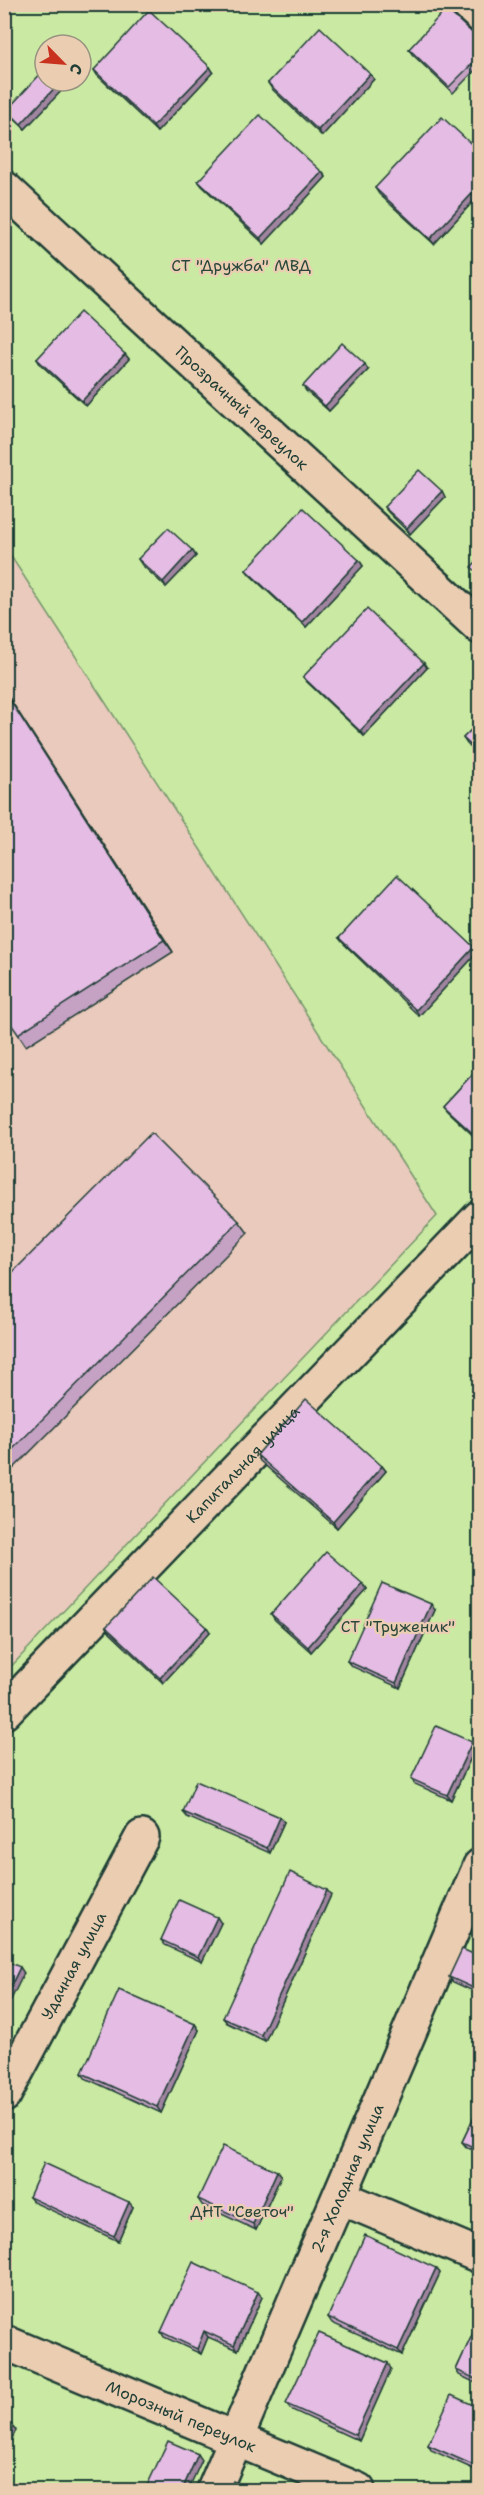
<svg xmlns="http://www.w3.org/2000/svg" width="484" height="2495" font-family="'Shantell Sans',sans-serif">
<rect width="100%" height="100%" fill="#eacabc"/>
<filter id="ink" filterUnits="userSpaceOnUse"><feTurbulence type="fractalNoise" baseFrequency=".0167" numOctaves="2"/><feDisplacementMap in="SourceGraphic" scale="12" xChannelSelector="R" yChannelSelector="G"/><feConvolveMatrix kernelMatrix="1 2 1 2 8 2 1 2 1" color-interpolation-filters="sRGB"/></filter>
<g filter="url(#ink)">
<path fill="#caeaa3" stroke="#74946c" stroke-width="1.5" fill-rule="evenodd" d="M5,5H479V2490H5L4,1674L437,1216L5,547ZM45,45H81V81H45Z"/>
<g fill="none" stroke-linecap="round" stroke-linejoin="round">
<g stroke="#1f3d34" stroke-width="38">
<g id="minor">
<polyline points="468,4 480,15"/>
<path id="s1" d="M4,188L480,627"/>
<path id="s2" d="M4,1712L480,1217"/>
<path id="s3" d="M4,2095L142,1837"/>
<polyline points="340,2197 480,2256"/>
<path id="s4" d="M4,2342L358,2490"/>
<path id="s5" d="M214,2490L480,1866"/>
</g>
</g>
<use href="#minor" stroke="#ebceb2" stroke-width="33"/>
</g>
<g fill="#c5a2c4" stroke="#1f3d34" stroke-width="1.5">
<polygon points="480,40 480,65 453,93 412,54 409,49"/>
<polygon points="210,67 213,72 157,132 97,75 94,70"/>
<polygon points="370,74 374,79 322,136 272,89 268,83"/>
<polygon points="45,81 63,81 66,86 25,129 11,116 7,110"/>
<polygon points="480,152 480,194 434,244 379,194 375,188"/>
<polygon points="322,172 326,177 264,244 202,186 198,181"/>
<polygon points="125,354 129,359 86,406 40,364 37,359"/>
<polygon points="368,370 329,411 306,391 303,386"/>
<polygon points="442,491 445,497 410,534 388,512 384,507"/>
<polygon points="192,550 196,556 166,587 142,565 138,559"/>
<polygon points="359,560 363,566 306,627 250,575 246,570"/>
<polygon points="427,668 364,736 307,682 303,677"/>
<polygon points="4,690 173,952 26,1046 18,1034"/>
<polygon points="480,721 480,756 467,744 463,738"/>
<polygon points="339,938 474,947 478,952 419,1016 343,943"/>
<polygon points="480,1066 480,1142 447,1111 443,1106"/>
<polygon points="239,1221 248,1233 9,1473 4,1469 4,1281"/>
<polygon points="257,1455 382,1466 386,1471 337,1528 260,1461"/>
<polygon points="363,1584 367,1590 311,1652 275,1620 271,1614"/>
<polygon points="435,1610 400,1688 351,1666 347,1661"/>
<polygon points="106,1627 210,1632 163,1683 110,1633"/>
<polygon points="476,1747 451,1800 415,1784 411,1779"/>
<polygon points="183,1812 284,1822 270,1853 187,1817"/>
<polygon points="331,1895 265,2041 227,2023 223,2018"/>
<polygon points="221,1923 202,1962 165,1945 161,1940"/>
<polygon points="480,1957 480,1994 453,1982 449,1977"/>
<polygon points="195,2024 199,2030 161,2113 85,2078 82,2073"/>
<polygon points="480,2104 480,2153 466,2147 462,2142"/>
<polygon points="277,2171 281,2176 256,2230 202,2205 198,2199"/>
<polygon points="29,2197 133,2207 118,2241 33,2202"/>
<polygon points="436,2268 440,2273 402,2355 332,2323 328,2317"/>
<polygon points="262,2297 238,2350 208,2337 201,2354 164,2337 161,2332"/>
<polygon points="480,2318 480,2385 459,2375 456,2370"/>
<polygon points="391,2369 359,2441 290,2409 286,2404"/>
<polygon points="480,2408 480,2472 431,2450 428,2445"/>
</g>
<g fill="#a084a0" stroke="#1f3d34" stroke-width="1.5">
<polygon points="210,67 213,72 157,132 153,126"/>
<polygon points="370,74 374,79 322,136 318,130"/>
<polygon points="61,81 63,81 66,86 25,129 21,124"/>
<polygon points="322,172 326,177 264,244 260,238"/>
<polygon points="480,185 480,194 434,244 430,239"/>
<polygon points="125,354 129,359 86,406 82,401"/>
<polygon points="365,364 368,370 329,411 325,406"/>
<polygon points="442,491 445,497 410,534 407,528"/>
<polygon points="192,550 196,556 166,587 163,582"/>
<polygon points="359,560 363,566 306,627 302,622"/>
<polygon points="424,663 427,668 364,736 360,731"/>
<polygon points="4,690 173,952 164,940"/>
<polygon points="474,947 478,952 419,1016 416,1010"/>
<polygon points="382,1466 386,1471 337,1528 333,1522"/>
<polygon points="363,1584 367,1590 311,1652 308,1647"/>
<polygon points="431,1604 435,1610 400,1688 396,1683"/>
<polygon points="207,1627 210,1632 163,1683 160,1678"/>
<polygon points="472,1742 476,1747 451,1800 447,1795"/>
<polygon points="280,1817 284,1822 270,1853 267,1848"/>
<polygon points="327,1890 331,1895 265,2041 261,2035"/>
<polygon points="217,1917 221,1923 202,1962 198,1957"/>
<polygon points="20,1967 24,1973 4,2014 4,2000"/>
<polygon points="195,2024 199,2030 161,2113 157,2107"/>
<polygon points="277,2171 281,2176 256,2230 253,2224"/>
<polygon points="129,2202 133,2207 118,2241 114,2236"/>
<polygon points="436,2268 440,2273 402,2355 398,2350"/>
<polygon points="258,2292 262,2297 238,2350 234,2345"/>
<polygon points="204,2331 208,2337 201,2354 197,2349"/>
<polygon points="388,2363 391,2369 359,2441 355,2435"/>
<polygon points="12,2425 16,2430 4,2455 4,2441"/>
<polygon points="198,2454 202,2460 188,2490 182,2490"/>
</g>
<g fill="#e5bce4" stroke="#1f3d34" stroke-width="1.5">
<polygon points="446,9 480,40 480,56 449,87 409,49"/>
<polygon points="149,10 210,67 153,126 94,70"/>
<polygon points="320,27 370,74 318,130 268,83"/>
<polygon points="45,69 45,81 61,81 21,124 7,110"/>
<polygon points="260,115 322,172 260,238 198,181"/>
<polygon points="442,117 480,152 480,185 430,239 375,188"/>
<polygon points="80,312 125,354 82,401 37,359"/>
<polygon points="342,343 365,364 325,406 303,386"/>
<polygon points="419,470 442,491 407,528 384,507"/>
<polygon points="303,508 359,560 302,622 246,570"/>
<polygon points="168,528 192,550 163,582 138,559"/>
<polygon points="480,558 480,575 471,567"/>
<polygon points="367,609 424,663 360,731 303,677"/>
<polygon points="4,691 164,940 18,1034 4,1014"/>
<polygon points="480,721 480,754 463,738"/>
<polygon points="397,875 474,947 416,1010 339,938"/>
<polygon points="480,1066 480,1140 443,1106"/>
<polygon points="151,1133 239,1221 4,1458 4,1281"/>
<polygon points="480,1308 480,1316 475,1312"/>
<polygon points="306,1399 382,1466 333,1522 257,1455"/>
<polygon points="326,1552 363,1584 308,1647 271,1614"/>
<polygon points="153,1577 207,1627 160,1678 106,1627"/>
<polygon points="382,1583 431,1604 396,1683 347,1661"/>
<polygon points="436,1726 472,1742 447,1795 411,1779"/>
<polygon points="196,1781 280,1817 267,1848 183,1812"/>
<polygon points="290,1872 327,1890 261,2035 223,2018"/>
<polygon points="179,1900 217,1917 198,1957 161,1940"/>
<polygon points="462,1949 480,1957 480,1991 449,1977"/>
<polygon points="4,1960 20,1967 4,2000"/>
<polygon points="119,1990 195,2024 157,2107 82,2073"/>
<polygon points="480,2104 480,2150 462,2142"/>
<polygon points="223,2146 277,2171 253,2224 198,2199"/>
<polygon points="44,2163 129,2202 114,2236 29,2197"/>
<polygon points="365,2235 436,2268 398,2350 328,2317"/>
<polygon points="193,2262 258,2292 234,2345 204,2331 197,2349 161,2332"/>
<polygon points="480,2318 480,2381 456,2370"/>
<polygon points="319,2333 388,2363 355,2435 286,2404"/>
<polygon points="451,2395 480,2408 480,2468 428,2445"/>
<polygon points="4,2422 12,2425 4,2441"/>
<polygon points="168,2441 198,2454 182,2490 145,2490"/>
<polygon points="233,2481 253,2490 229,2490"/>
</g>
</g>
<g text-anchor="middle" stroke-width="4.5" stroke-linejoin="round" paint-order="stroke">
<g font-size="16" fill="#28463a" stroke="#ebceb2">
<text x="241" y="271">СТ "Дружба" МВД</text>
<text x="398" y="1632">СТ "Труженик"</text>
<text x="242" y="2217">ДНТ "Светоч"</text>
</g>
<g font-size="16" fill="#1f3d34" stroke="#ebceb2">
<text dy="6" stroke="none"><textPath href="#s1" startOffset="324">Прозрачный переулок</textPath></text>
<text dy="6" stroke="none"><textPath href="#s2" startOffset="344">Капитальная улица</textPath></text>
<text dy="6" stroke="none"><textPath href="#s3" startOffset="147">Удачная улица</textPath></text>
<text dy="6" stroke="none"><textPath href="#s5" startOffset="339">2-я Холодная улица</textPath></text>
<text dy="6" stroke="none"><textPath href="#s4" startOffset="192">Морозный переулок</textPath></text>
</g>
</g>
<rect width="484" height="2495" fill="none" stroke="#ebceb2" stroke-width="24"/>
<rect x="12" y="12" width="460" height="2471" fill="none" stroke="#1f3d34" stroke-width="2" filter="url(#ink)"/>
<g transform="translate(63 63) rotate(115)"><circle r="28" fill="#ebceb2" stroke="#999480" stroke-width="1.5"/>
<path d="M0-4.5L10 22L0 15L-10 22Z" fill="#c8321e"/>
<text y="-9" font-size="16" font-weight="bold" text-anchor="middle" fill="#1f3d34">С</text>
</g>
</svg>
